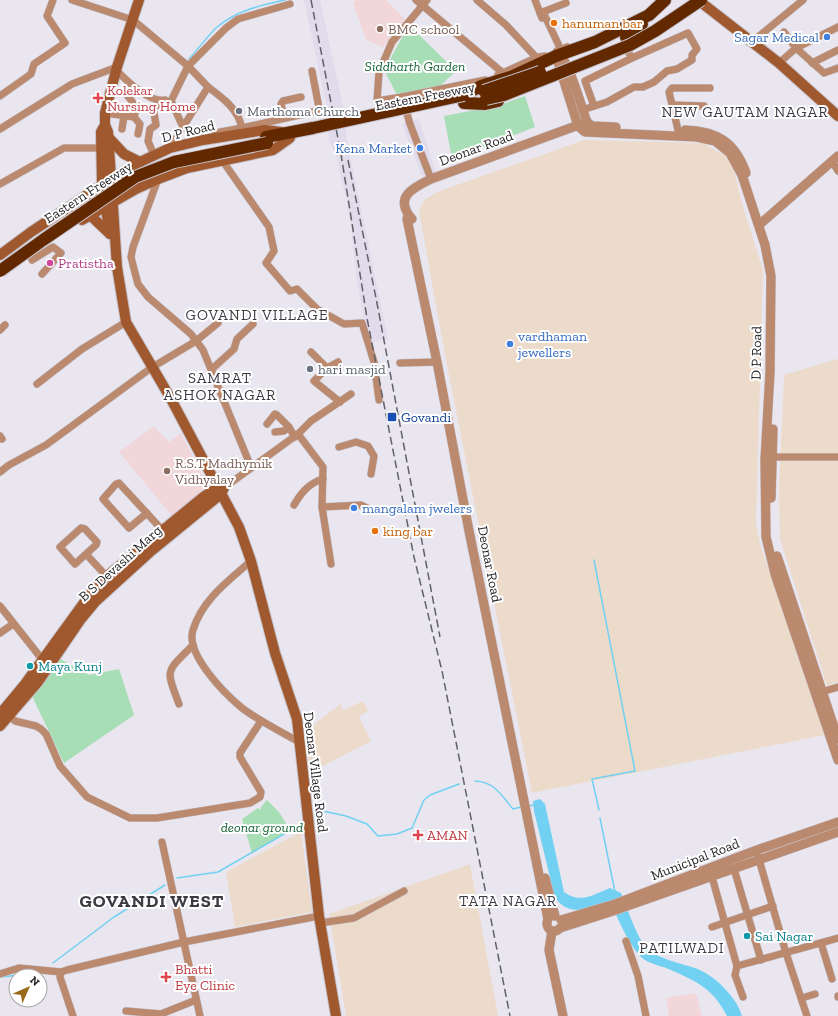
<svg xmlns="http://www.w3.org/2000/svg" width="838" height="1016" font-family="'Zilla Slab',serif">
<rect width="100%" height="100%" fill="#e9e6f0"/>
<g fill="#e1dbec">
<polygon points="304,0 320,0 344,110 347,141 388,339 368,343 356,275 350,217 337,158 329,140 327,108"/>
<polygon points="419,119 436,173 422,176 402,124"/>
</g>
<g fill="#ecdbca">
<polygon points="584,140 703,143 731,159 743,207 763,270 756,522 760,544 825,735 532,793 445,355 419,211 424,200 437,192"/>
<polygon points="838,359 838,682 827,686 780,539 779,493 784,375"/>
<polygon points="363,701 368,710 359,717 371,741 311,772 304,732 341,704 343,710"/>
<polygon points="301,832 312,912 235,927 226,872"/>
<polygon points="470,864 498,1016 346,1016 329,914"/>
</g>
<g fill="#f1d7da">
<polygon points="356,0 386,0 405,19 383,47 366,40 353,3"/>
<polygon points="154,426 169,442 181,433 209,489 173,517 119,452"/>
<polygon points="696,993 702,1016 669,1016 666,998"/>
</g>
<g fill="#a7deb5">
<polygon points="409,25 456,71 440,86 397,95 384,70"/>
<polygon points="525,96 535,127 452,159 444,116 500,105"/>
<polygon points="55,656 89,675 119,669 134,715 64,763 32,696"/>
<polygon points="267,800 279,812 290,830 252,853 242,819 258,808 261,810 261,807"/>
</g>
<path fill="#72d1f2" d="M540,799L545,804L564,892C581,904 592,895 610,888L621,893C626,905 636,934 643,943C656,961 681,962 700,970C717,978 737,998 742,1016H727C713,989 698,982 671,970C663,966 653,965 645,960C631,951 618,918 610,902C588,908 571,918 555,898L534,811L533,801Z"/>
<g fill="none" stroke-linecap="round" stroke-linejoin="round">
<g stroke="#72d1f2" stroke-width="1.5">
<path d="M189,59C198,49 206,38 216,28C235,11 261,5 285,0"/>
<polyline points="594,560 635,771 592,779 599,810"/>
<path d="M475,781C495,782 501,795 513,809L521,807"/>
<polyline points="530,806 536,804"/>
<polyline points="311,818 323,811 346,816 367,824 378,836 397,834 412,828 424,800 430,795 459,784"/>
<polyline points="600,818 615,892"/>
<polyline points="177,878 218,872 298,826"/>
<polyline points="53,963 114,917 165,885"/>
<polyline points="2,977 34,973"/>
</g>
<g stroke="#c5c2cb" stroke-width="8">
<g id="minor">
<polyline points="72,0 133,20 188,66 208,87 170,148"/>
<polyline points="416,0 503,73"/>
<polyline points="427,0 392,42 379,72 377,101 402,97 410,124 431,179"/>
<polyline points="477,0 506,25 534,55"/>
<polyline points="535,0 542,18"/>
<polyline points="543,12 561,50 567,47"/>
<polyline points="540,13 566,3"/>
<polyline points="784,32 796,48 824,73 838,68"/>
<polyline points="752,42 803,0"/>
<polyline points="779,63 796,48 838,27"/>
<polyline points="812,63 838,50"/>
<path d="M116,70C127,81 149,103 165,100"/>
<polyline points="498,75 538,57 545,56 549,59"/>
<path d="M208,87C223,98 238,109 242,128L215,133"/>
<path d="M124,92C131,99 138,107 134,117"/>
<polyline points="0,96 31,74 34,64 65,43 47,16 53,0"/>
<polyline points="402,97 485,80"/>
<polyline points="171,101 183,127"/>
<polyline points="673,105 704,106"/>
<polyline points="594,106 585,81 632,58"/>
<polyline points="582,110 607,102 634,87 643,87 654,82 667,71 677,69 692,60 692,55 697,49 688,33 632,58 627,50"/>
<polyline points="105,113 134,117 140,124 138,134"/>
<polyline points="284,118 281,104 283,101 301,97"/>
<polyline points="242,128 317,111 319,108 312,71"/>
<polyline points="0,129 72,84 117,67"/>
<polyline points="122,129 124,116"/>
<polyline points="678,130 669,92 672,88 710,88"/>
<polyline points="154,155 148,141 150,129 156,125 153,107 171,101 188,66 226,28 238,19 290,4"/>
<polyline points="222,160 269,227 274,251 266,263 290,291 297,289 317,309 344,324 362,323 374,362 379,400"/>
<polyline points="832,161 838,171"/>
<polyline points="158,179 133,247 131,257 134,269 138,284 148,297 191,334 203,350 251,467"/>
<polyline points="0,184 64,148 101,148"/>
<polyline points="32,260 53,247 61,253 42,274"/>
<polyline points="0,330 5,325"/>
<polyline points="311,352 327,368 314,381 340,402"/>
<polyline points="400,363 437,362"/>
<polyline points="327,368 338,362"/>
<polyline points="212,369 234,349 237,339 253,324"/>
<polyline points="37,384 82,349 126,322"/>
<polyline points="267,424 275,414 277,415 288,426 295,437"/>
<polyline points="275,432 284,431 289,427"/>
<polyline points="298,434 311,421 351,394"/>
<polyline points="0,436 2,439"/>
<polyline points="339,447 356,442 368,446 374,456 371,474"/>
<polyline points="772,457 838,457"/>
<polyline points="0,472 9,465 46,445 151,368 196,341 218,323"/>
<polyline points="225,487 298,434 323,467 322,507 331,564"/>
<path d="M294,505C301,493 309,483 323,479"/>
<polyline points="322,507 361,505 369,509"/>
<polyline points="147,513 129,528 103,499 116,484 119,483 165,533"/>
<polyline points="86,554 75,564 60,547 81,528 85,529 97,542 96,545 86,554 109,579"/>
<path d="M251,561C228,581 202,600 193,630C185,654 225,694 242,708C259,721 280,731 299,742"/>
<polyline points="0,606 45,663"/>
<polyline points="0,633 13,624"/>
<polyline points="818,693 838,687"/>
<path d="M179,704C165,667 166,673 193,645"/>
<polyline points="6,713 15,721 36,726 41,729 46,734 60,766 87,797 130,818 157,818 250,803 260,797 261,792 240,757 240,753 261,721"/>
<polyline points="162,842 200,1016"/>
<polyline points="758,856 786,953 807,1016"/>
<polyline points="734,869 761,960"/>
<polyline points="712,877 737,966 735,975 743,997"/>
<polyline points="320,923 354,918 404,891"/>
<polyline points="712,927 773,906"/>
<polyline points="626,941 638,976 646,1016"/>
<polyline points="821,943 832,979"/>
<polyline points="737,966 838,938"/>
<polyline points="0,974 19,968 61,972"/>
<polyline points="838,996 838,997"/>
<polyline points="802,998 815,994"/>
<polyline points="126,1011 161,1014 196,1000"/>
<polyline points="73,1016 60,977 61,972 67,970 184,942 319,916"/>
</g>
</g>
<g stroke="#c5c2cb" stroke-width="10">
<g id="tertiary">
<path d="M587,122C582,109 568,57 557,52L556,56L578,126L585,132L697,137L715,141L730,153L742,175L765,245L771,276L770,372L765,460L766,537L775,574L838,760"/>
<polyline points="587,122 592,126 616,127"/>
<path d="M685,130C717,131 735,142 746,173"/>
<path d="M408,215L407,219L437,362L469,531L548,919C544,928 553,936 560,928L610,912L838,832"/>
<path d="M412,219C393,197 413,188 431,179L584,123"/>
<polyline points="759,225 838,156"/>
<polyline points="771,498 773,429"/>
<polyline points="777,556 838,739"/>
<polyline points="545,878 555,916"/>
<polyline points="561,920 615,904 757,850 838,822"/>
<polyline points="552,931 549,950 563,1016"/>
</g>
</g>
<g stroke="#c5c2cb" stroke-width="12">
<g id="secondary">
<polyline points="698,0 779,63 838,116"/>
<polyline points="105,125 108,132 117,267 126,322 171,399 239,527 251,561 275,653 297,719 319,916 336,1016"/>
<polyline points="109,138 124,154 140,162"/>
<polyline points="90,215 110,234"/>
<polyline points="82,220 136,189 158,179 187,168 273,150 290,138"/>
<polyline points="110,234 102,185 101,132 105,125 105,113 117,67 139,0"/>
<polyline points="0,255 31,232 102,185 140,162 170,148 203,140 265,130 281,132"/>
<polyline points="0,714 25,684 94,589 112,572 202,498 217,488 223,487"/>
<polyline points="0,726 38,682 81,619 96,601 150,552 221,494 224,488"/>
</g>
</g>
<g stroke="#c5c2cb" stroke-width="14">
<g id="motorway">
<polyline points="626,37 642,24"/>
<polyline points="464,95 481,86 513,76 556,56 595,42 649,15 665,0"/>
<polyline points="464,103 485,104 498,101"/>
<polyline points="266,137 313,128"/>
</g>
</g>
<use href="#minor" stroke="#bb896e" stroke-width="7"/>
<use href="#tertiary" stroke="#bb896e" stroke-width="9"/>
<use href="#secondary" stroke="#a0592f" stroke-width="10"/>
<use href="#motorway" stroke="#622800" stroke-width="12"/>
<g stroke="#626166" stroke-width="1.5" stroke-dasharray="8 4" stroke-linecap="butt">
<polyline points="311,0 341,154 367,318 414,557 442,671 510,1016"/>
<polyline points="348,160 376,298 440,637"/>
</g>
<g stroke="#c5c2cb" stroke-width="14" stroke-linecap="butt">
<g id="motorway-bridge">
<polyline points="484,91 540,72"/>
<polyline points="486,99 504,95 630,45 655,31 701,0"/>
<polyline points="313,128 464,95"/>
<polyline points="0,271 43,240 135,177 174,162 267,143"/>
</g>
</g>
<use href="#motorway-bridge" stroke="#622800" stroke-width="12"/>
</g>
<g fill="#e8710a" stroke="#fff" stroke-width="1.5">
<circle cx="554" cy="23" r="4"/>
<circle cx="375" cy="531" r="4"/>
</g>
<g fill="#8d6e63" stroke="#fff" stroke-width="1.5">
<circle cx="380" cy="29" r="4"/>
<circle cx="167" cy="471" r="4"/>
</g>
<g fill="#3f7fe0" stroke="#fff" stroke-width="1.5">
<circle cx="827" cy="37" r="4"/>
<circle cx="420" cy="148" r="4"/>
<circle cx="510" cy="344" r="4"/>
<circle cx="354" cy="508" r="4"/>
</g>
<g fill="#e0444e" stroke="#fff" stroke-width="1.5">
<path d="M96 92h4v4h4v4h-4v4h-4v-4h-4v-4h4z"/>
<path d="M416 829h4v4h4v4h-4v4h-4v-4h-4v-4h4z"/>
<path d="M164 971h4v4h4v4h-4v4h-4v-4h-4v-4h4z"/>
</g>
<g fill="#6b7280" stroke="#fff" stroke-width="1.5">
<circle cx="239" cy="111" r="4"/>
<circle cx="310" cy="369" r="4"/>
</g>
<circle fill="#d1479c" stroke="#fff" stroke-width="1.5" cx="50" cy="263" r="4"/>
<rect fill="#1a4fb4" stroke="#fff" stroke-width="1.5" x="387" y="412" width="10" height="10" rx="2"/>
<g fill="#0f9aa8" stroke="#fff" stroke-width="1.5">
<circle cx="30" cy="666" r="4"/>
<circle cx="747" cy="936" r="4"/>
</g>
<g text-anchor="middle" stroke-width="4" stroke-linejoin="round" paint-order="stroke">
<g font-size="14" fill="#c56008" stroke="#fff" text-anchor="start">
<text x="562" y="28">hanuman bar</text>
<text x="383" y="536">king bar</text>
</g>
<g font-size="14" fill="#785e54" stroke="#fff" text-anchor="start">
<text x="388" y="34">BMC school</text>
<text x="175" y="468">R.S.T Madhymik<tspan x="175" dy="16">Vidhyalay</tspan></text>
</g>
<g font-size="14" fill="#366cbe" stroke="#fff" text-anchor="end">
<text x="819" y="42">Sagar Medical</text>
<text x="412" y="153">Kena Market</text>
<text x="518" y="341" text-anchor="start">vardhaman<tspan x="518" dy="16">jewellers</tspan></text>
<text x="362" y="513" text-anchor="start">mangalam jwelers</text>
</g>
<g font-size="14" font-style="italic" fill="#186537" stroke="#fff">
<text x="415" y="71">Siddharth Garden</text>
<text x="262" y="832">deonar ground</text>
</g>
<g font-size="14" fill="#be3a42" stroke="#fff" text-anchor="start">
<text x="107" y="95">Kolekar<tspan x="107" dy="16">Nursing Home</tspan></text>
<text x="427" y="840">AMAN</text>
<text x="175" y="974">Bhatti<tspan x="175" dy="16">Eye Clinic</tspan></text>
</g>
<g font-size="14" fill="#201f22" stroke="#fff">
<text transform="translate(425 96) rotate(-11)" y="5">Eastern Freeway</text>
<text transform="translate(188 131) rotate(-14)" y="5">D P Road</text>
<text transform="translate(476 148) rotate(-20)" y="5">Deonar Road</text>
<text transform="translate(88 192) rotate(-33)" y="5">Eastern Freeway</text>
<text transform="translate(756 353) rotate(-89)" y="5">D P Road</text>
<text transform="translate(120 563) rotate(-42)" y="5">B S Devashi Marg</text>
<text transform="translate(490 564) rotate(79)" y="5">Deonar Road</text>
<text transform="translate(316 772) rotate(83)" y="5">Deonar Village Road</text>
<text transform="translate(695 859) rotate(-21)" y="5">Municipal Road</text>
</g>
<g font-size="14" fill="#5b616d" stroke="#fff" text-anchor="start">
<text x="247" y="116">Marthoma Church</text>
<text x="318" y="374">hari masjid</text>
</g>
<g font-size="14" fill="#b23c85" stroke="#fff" text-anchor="start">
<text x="58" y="268">Pratistha</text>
</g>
<g font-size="14" fill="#164399" stroke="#fff" text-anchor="start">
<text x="401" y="422">Govandi</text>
</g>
<g font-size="14" fill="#0d838f" stroke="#fff" text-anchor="start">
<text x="38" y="671">Maya Kunj</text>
<text x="755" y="941">Sai Nagar</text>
</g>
<g font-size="15" letter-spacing="1" fill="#3d3a42" stroke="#fff">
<text x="745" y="117">NEW GAUTAM NAGAR</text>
<text x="257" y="320">GOVANDI VILLAGE</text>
<text x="220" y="383">SAMRAT<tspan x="220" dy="17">ASHOK NAGAR</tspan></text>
<text x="508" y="906">TATA NAGAR</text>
<text x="682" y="953">PATILWADI</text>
</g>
<g font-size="18" font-weight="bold" letter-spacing="1" fill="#3d3a42" stroke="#fff">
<text x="152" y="907">GOVANDI WEST</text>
</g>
</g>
<g transform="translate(28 988) rotate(45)"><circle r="19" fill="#ffffff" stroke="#a6a5a7"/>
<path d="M0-3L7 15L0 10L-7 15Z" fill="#996a1a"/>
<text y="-6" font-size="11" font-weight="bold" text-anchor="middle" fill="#201f22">N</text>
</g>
</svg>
